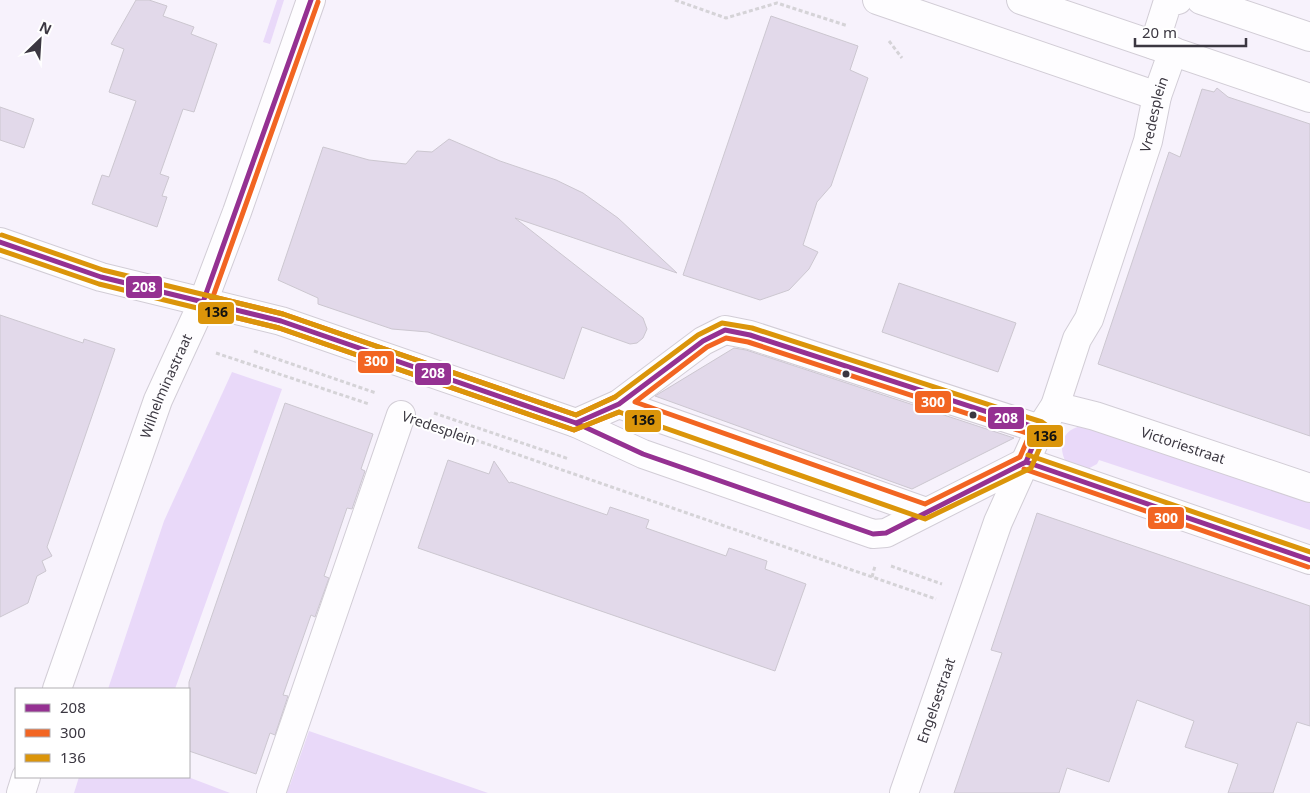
<svg xmlns="http://www.w3.org/2000/svg" width="1310" height="793" font-family="'Noto Sans',sans-serif">
<rect width="100%" height="100%" fill="#f7f2fc"/>
<g fill="#e9d9f9">
<polygon points="277,0 284,0 270,44 263,42"/>
<polygon points="232,372 282,389 175,689 108,689 164,521"/>
<path d="M1083,426L1310,503V530L1099,460L1097,464L1084,471L1066,462C1057,446 1063,428 1083,426Z"/>
<polygon points="309,731 488,793 274,793 277,782 290,785"/>
<polygon points="79,777 188,777 230,793 74,793"/>
</g>
<g fill="#e2d9ea" stroke="#ccc7d0">
<polygon points="136,0 149,0 167,6 163,16 194,27 191,34 217,44 194,112 183,109 160,174 169,177 162,196 167,197 157,227 92,204 102,175 109,177 136,101 109,92 124,49 111,44"/>
<polygon points="771,16 858,46 850,70 868,78 831,186 817,202 803,245 818,252 809,269 789,290 760,300 683,275"/>
<polygon points="1217,88 1228,97 1310,124 1310,436 1098,364 1169,152 1180,157 1202,89 1214,92"/>
<polygon points="0,107 34,119 24,148 0,140"/>
<polygon points="449,139 500,161 556,180 583,193 618,218 677,273 515,218 643,318 647,329 643,338 637,343 630,344 582,327 564,379 428,332 392,329 318,304 318,298 278,280 323,147 369,160 406,164 417,151 432,152"/>
<polygon points="899,283 1016,323 998,372 882,332"/>
<polygon points="0,315 83,343 84,339 115,349 47,547 52,556 42,561 46,571 37,576 28,603 0,617"/>
<polygon points="734,348 746,350 1014,438 912,489 655,396"/>
<polygon points="285,403 373,434 361,469 365,471 352,509 347,508 324,576 329,578 315,617 311,615 283,695 288,696 275,735 270,733 256,774 189,751 189,682"/>
<polygon points="448,460 489,474 494,461 509,483 511,482 607,515 610,507 649,520 646,528 726,556 729,548 767,561 765,569 806,584 775,671 418,548"/>
<polygon points="1037,513 1310,606 1310,726 1297,722 1273,793 1228,793 1238,764 1185,747 1194,721 1137,700 1109,782 1067,768 1059,793 954,793 1002,653 991,650"/>
</g>
<g fill="none" stroke-linecap="round" stroke-linejoin="round">
<g stroke="#d2cdd6" stroke-width="30">
<g id="minor">
<polyline points="877,0 1157,96"/>
<polyline points="1021,0 1310,98"/>
<polyline points="1201,0 1310,37"/>
<polyline points="1154,45 1168,1 1178,0"/>
<polyline points="0,242 101,277 281,321 576,423 643,454 873,534 886,533 1026,462"/>
<polyline points="619,404 926,512"/>
<path id="s1" d="M1055,406L1095,416L1310,488"/>
<polyline points="576,423 619,404 703,341 725,330 750,335 1040,429"/>
<polyline points="1026,462 1310,560"/>
<polyline points="271,793 401,415"/>
<path id="s2" d="M904,793L998,522L1040,429L1055,406L1077,339L1089,319L1148,141L1157,96L1173,51"/>
</g>
</g>
<g stroke="#d2cdd6" stroke-width="30">
<g id="major">
<path id="s3" d="M57,689L158,400L203,302L237,212L311,0"/>
<polyline points="21,793 26,777"/>
</g>
</g>
<g stroke="#d5d3d7" stroke-width="3" stroke-dasharray="4 2.5" stroke-linecap="butt">
<polyline points="675,0 726,18 777,3 848,26"/>
<polyline points="889,41 902,58"/>
<polyline points="254,351 376,393"/>
<polyline points="216,353 369,404"/>
<polyline points="434,413 569,459"/>
<polyline points="432,425 936,599"/>
<polyline points="891,566 942,584"/>
<polyline points="872,577 875,566"/>
</g>
<use href="#minor" stroke="#fefdff" stroke-width="28"/>
<use href="#major" stroke="#fefdff" stroke-width="28"/>
<g stroke="#fff" stroke-width="9">
<g id="bus-1">
<polyline points="0,242 101,277 281,321 576,423"/>
<polyline points="203,302 311,0"/>
<polygon points="725,330 750,335 1040,429 1026,462 886,533 873,534 643,454 576,423 619,404 703,341"/>
<polyline points="1026,462 1310,560"/>
</g>
</g>
<g stroke="#fff" stroke-width="9">
<g id="bus-2">
<polyline points="205,295 283,314 576,415 615,397"/>
<polyline points="210,305 318,2"/>
<polyline points="201,309 279,328 574,430 619,412"/>
<polygon points="726,338 748,342 1030,434 1020,457 925,504 635,402 707,347"/>
<polyline points="1024,469 1308,567"/>
</g>
</g>
<g stroke="#fff" stroke-width="9">
<g id="bus-3">
<polyline points="0,250 99,284 279,328 574,430 619,412 925,519 1031,468 1047,431 1046,425 1042,422 752,328 722,323 698,335 615,397 576,415 283,314 103,270 2,235"/>
<polyline points="1028,455 1310,552"/>
</g>
</g>
<use href="#bus-1" stroke="#953192" stroke-width="5"/>
<use href="#bus-2" stroke="#f26522" stroke-width="5"/>
<use href="#bus-3" stroke="#db950a" stroke-width="5"/>
</g>
<g fill="#3b3741" stroke="#fff" stroke-width="2">
<circle cx="846" cy="374" r="4.5"/>
<circle cx="973" cy="415" r="4.5"/>
</g>
<g text-anchor="middle" stroke-width="4" stroke-linejoin="round" paint-order="stroke">
<g font-size="14" fill="#3b3741" stroke="#fff">
<text dy="5" stroke="none"><textPath href="#s2" startOffset="725">Vredesplein</textPath></text>
<text dy="5" stroke="none"><textPath href="#s3" startOffset="322">Wilhelminastraat</textPath></text>
<text transform="translate(439 428) rotate(19)" y="5">Vredesplein</text>
<text dy="5" stroke="none"><textPath href="#s1" startOffset="134">Victoriestraat</textPath></text>
<text dy="5" stroke="none"><textPath href="#s2" startOffset="98">Engelsestraat</textPath></text>
</g>
</g>
<g stroke="#fff" stroke-width="2">
<rect x="125" y="275" width="38" height="24" rx="5" fill="#953192"/>
<rect x="197" y="301" width="38" height="24" rx="5" fill="#db950a"/>
<rect x="357" y="350" width="38" height="24" rx="5" fill="#f26522"/>
<rect x="414" y="362" width="38" height="24" rx="5" fill="#953192"/>
<rect x="914" y="390" width="38" height="24" rx="5" fill="#f26522"/>
<rect x="987" y="406" width="38" height="24" rx="5" fill="#953192"/>
<rect x="624" y="409" width="38" height="24" rx="5" fill="#db950a"/>
<rect x="1026" y="424" width="38" height="24" rx="5" fill="#db950a"/>
<rect x="1147" y="506" width="38" height="24" rx="5" fill="#f26522"/>
</g>
<g font-size="14" text-anchor="middle" font-weight="bold" fill="#fff">
<text x="144" y="292">208</text>
<text x="376" y="366">300</text>
<text x="433" y="378">208</text>
<text x="933" y="407">300</text>
<text x="1006" y="423">208</text>
<text x="1166" y="523">300</text>
</g>
<g font-size="14" text-anchor="middle" font-weight="bold" fill="#111">
<text x="216" y="317">136</text>
<text x="643" y="425">136</text>
<text x="1045" y="441">136</text>
</g>
<rect x="15" y="688" width="175" height="90" fill="#ffffff" stroke="#b1afb3"/>
<rect x="25" y="704" width="25" height="8" fill="#953192" stroke="#b1afb3"/>
<text x="60" y="713" font-size="15" fill="#3b3741">208</text>
<rect x="25" y="729" width="25" height="8" fill="#f26522" stroke="#b1afb3"/>
<text x="60" y="738" font-size="15" fill="#3b3741">300</text>
<rect x="25" y="754" width="25" height="8" fill="#db950a" stroke="#b1afb3"/>
<text x="60" y="763" font-size="15" fill="#3b3741">136</text>
<g transform="translate(40 40) rotate(25)" stroke="#ffffff" stroke-width="4" paint-order="stroke">
<path d="M0-4L9 19L0 12L-9 19Z" fill="#3b3741"/>
<text y="-8" font-size="14" font-weight="bold" text-anchor="middle" fill="#3b3741">N</text>
</g>
<path d="M1135 38v8h111v-8" fill="none" stroke="#3b3741" stroke-width="2.5"/>
<text x="1142" y="38" font-size="15" fill="#3b3741" stroke="#ffffff" stroke-width="4" paint-order="stroke">20 m</text>
</svg>
